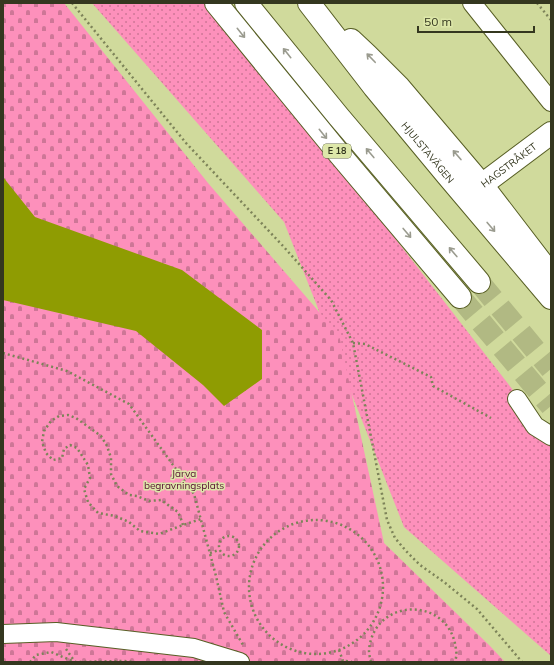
<svg xmlns="http://www.w3.org/2000/svg" width="554" height="665" font-family="Mulish,sans-serif">
<defs>
<pattern id="grass-dots" width="8" height="8" patternUnits="userSpaceOnUse"><rect width="8" height="8" fill="#fd90bb"/><path d="M2 2h.1M6 6h.1" fill="none" stroke="#ce7697" stroke-width="1.8" stroke-linecap="round"/></pattern>
<pattern id="cemetery-stones" width="16" height="16" patternUnits="userSpaceOnUse"><rect width="16" height="16" fill="#fd90bb"/><path d="M2 7V4a2 2 0 0 1 4 0v3zM10 15v-3a2 2 0 0 1 4 0v3z" fill="#ce7697"/></pattern>
</defs>
<rect width="100%" height="100%" fill="#d0da9c"/>
<polygon fill="url(#grass-dots)" points="92,3 212,3 551,439 551,656 404,527 284,222"/>
<polygon fill="url(#cemetery-stones)" points="3,3 64,3 208,183 339,335 384,543 490,646 505,662 3,662"/>
<polygon fill="#8f9c02" points="3,177 35,217 182,270 262,330 262,379 224,406 203,385 136,331 3,300"/>
<g fill="none" stroke-linecap="round" stroke-linejoin="round">
<g stroke="#b1b983" stroke-width="22" stroke-dasharray="22 11" stroke-linecap="butt">
<polyline points="479,282 551,369"/>
<polyline points="460,297 551,406"/>
</g>
<g stroke="#575e24" stroke-width="20">
<g id="minor">
<polyline points="472,3 551,102"/>
<polyline points="517,399 535,426 551,436"/>
<polyline points="3,634 56,632 194,648 240,662"/>
</g>
</g>
<g stroke="#575e24" stroke-width="24">
<g id="tertiary">
<path id="s1" d="M467,196L551,133"/>
</g>
</g>
<g stroke="#575e24" stroke-width="24">
<g id="secondary">
<path id="s2" d="M309,3L374,87L447,175L551,298"/>
<polyline points="351,40 367,55 399,87 482,185 551,275"/>
</g>
</g>
<g stroke="#575e24" stroke-width="24">
<g id="motorway">
<polyline points="216,3 341,156 460,297"/>
<polyline points="246,3 339,117 479,282"/>
</g>
</g>
<g stroke="#7d8359" stroke-width="2.5" stroke-dasharray="2 3" stroke-linecap="butt">
<polyline points="72,3 186,143 283,246 331,300 353,343 387,520 395,538 406,551 420,565 444,582 477,609 522,662"/>
<polyline points="537,3 551,20"/>
<polyline points="353,343 365,344 431,377 433,386 491,418"/>
<polyline points="3,353 67,371 129,404 194,494 216,576 224,612 243,645"/>
<circle cx="316" cy="587" r="67"/>
<polyline points="183,525 181,519 178,512 161,500 149,501 137,496 129,495 117,486 111,474 111,458 107,446 101,436 76,418 68,415 59,416 51,421 44,431 42,442 46,453 53,460 62,458 64,449 70,445 77,448 88,465 90,478 84,489 88,502 98,513 115,516 129,522 140,531 159,534 183,525 201,519"/>
<circle cx="229" cy="546" r="10"/>
<polyline points="210,553 219,550"/>
<polyline points="66,649 75,662"/>
<polyline points="339,650 343,661"/>
<polyline points="30,662 36,655 51,652 75,662 124,661 135,662"/>
<polyline points="341,662 346,661 352,662"/>
<path d="M371,662C370,658 369,654 369,650C374,596 451,596 456,650C457,654 456,658 455,662"/>
</g>
<use href="#minor" stroke="#fff" stroke-width="18"/>
<use href="#tertiary" stroke="#fff" stroke-width="22"/>
<use href="#secondary" stroke="#fff" stroke-width="22"/>
<use href="#motorway" stroke="#fff" stroke-width="22"/>
</g>
<defs><path id="oneway-shaft" d="M-6 0H5M1.5-3L5.5 0L1.5 3" fill="none" stroke-width="1.6" stroke-linecap="round" stroke-linejoin="round"/></defs>
<g stroke="#9a9b8f">
<use href="#oneway-shaft" transform="translate(241 33) rotate(51)"/>
<use href="#oneway-shaft" transform="translate(287 53) rotate(-129)"/>
<use href="#oneway-shaft" transform="translate(371 58) rotate(-134)"/>
<use href="#oneway-shaft" transform="translate(323 134) rotate(51)"/>
<use href="#oneway-shaft" transform="translate(370 153) rotate(-130)"/>
<use href="#oneway-shaft" transform="translate(457 155) rotate(-131)"/>
<use href="#oneway-shaft" transform="translate(491 227) rotate(50)"/>
<use href="#oneway-shaft" transform="translate(407 233) rotate(50)"/>
<use href="#oneway-shaft" transform="translate(453 252) rotate(-130)"/>
</g>
<g text-anchor="middle" stroke-width="3" stroke-linejoin="round" paint-order="stroke">
<rect fill="#dde7a9" stroke="#676c48" stroke-width="1" x="323" y="144" width="28" height="14" rx="3"/>
<g font-size="9" font-weight="bold" fill="#34371f">
<text x="337" y="154">E 18</text>
</g>
<g font-size="10" fill="#34371f" stroke="#dde7a9">
<text dy="4" stroke="none"><textPath href="#s2" startOffset="191">HJULSTAVÄGEN</textPath></text>
<text dy="4" stroke="none"><textPath href="#s1" startOffset="52">HAGSTRÅKET</textPath></text>
</g>
<g font-size="10" fill="#530b2f" stroke="#dde7a9">
<text x="184" y="477">Järva<tspan x="184" dy="12">begravningsplats</tspan></text>
</g>
</g>
<rect width="554" height="665" fill="none" stroke="#34371f" stroke-width="8"/>
<path d="M418 26v6h116v-6" fill="none" stroke="#34371f" stroke-width="2"/>
<text x="424" y="26" font-size="12" fill="#34371f" stroke="#dde7a9" stroke-width="3" paint-order="stroke">50 m</text>
</svg>
